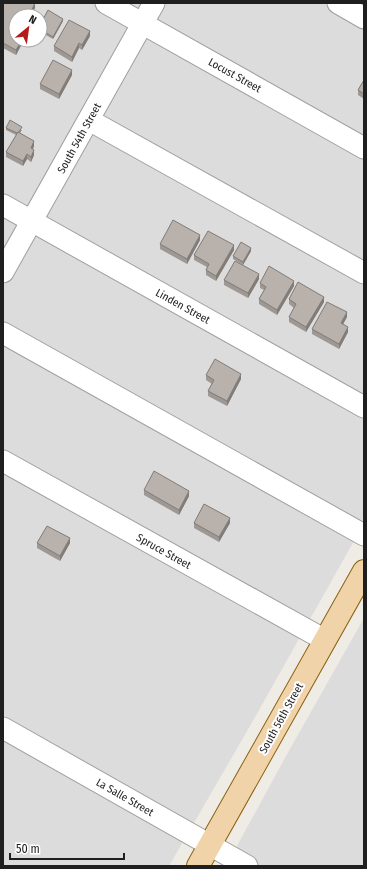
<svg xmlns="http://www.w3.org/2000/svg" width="367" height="869" font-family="'Fira Sans Condensed',sans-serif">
<rect width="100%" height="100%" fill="#efece6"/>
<g fill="#dddcdc" fill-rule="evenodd">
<path d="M3,3H364V517L356,531L359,532L250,726L169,866H3ZM16,16H40V40H16Z"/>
<polygon points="364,618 364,866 226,866 286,756"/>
</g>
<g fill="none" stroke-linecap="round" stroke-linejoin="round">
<g stroke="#a0a0a0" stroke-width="23">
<g id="minor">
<polyline points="106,3 364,148"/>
<polyline points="338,3 364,18"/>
<polyline points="89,120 364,273"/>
<polyline points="3,205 364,407"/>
<polyline points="3,272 154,3"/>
<polyline points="3,333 364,535"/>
<polyline points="3,461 325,640"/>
<polyline points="3,728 247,866"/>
</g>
</g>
<g stroke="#896211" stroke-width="24">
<polyline id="major" points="198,866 364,571"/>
</g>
<use href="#minor" stroke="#fff" stroke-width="21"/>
<use href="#major" stroke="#f1d3a9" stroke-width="22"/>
</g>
<g fill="#9e9894">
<polygon points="3,3 35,8 16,40 24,40 16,55 3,48"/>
<polygon points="63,21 53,39 40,32 40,25"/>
<polygon points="90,36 82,50 79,48 72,62 54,51 54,46"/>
<polygon points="72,75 59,99 40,89 40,84"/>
<polygon points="364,80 364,99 358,95 358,90"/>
<polygon points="6,128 22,130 20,133 34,146 33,149 34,155 31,162 27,159 23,166 6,157 6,152 16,135 6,130"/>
<polygon points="200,240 187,264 160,249 160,244"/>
<polygon points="234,250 216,281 206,275 206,270 207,267 194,260 194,255"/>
<polygon points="251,251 243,265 233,259 233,256"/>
<polygon points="259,279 248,298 224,285 224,280"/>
<polygon points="260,283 294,286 277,315 259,304 259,299 264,290 260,288"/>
<polygon points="289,299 324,302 306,332 289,322 289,317 294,308 289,304"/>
<polygon points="347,317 343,324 348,332 339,349 312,334 312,329"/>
<polygon points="206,375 241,379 227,406 208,396 208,391 212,384 206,380"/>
<polygon points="144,490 189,496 179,515 144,495"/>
<polygon points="194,523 230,523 219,542 194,528"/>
<polygon points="37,543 70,543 60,561 37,548"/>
</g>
<g fill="#817c78">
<polygon points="35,3 35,8 31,16 28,16"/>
<polygon points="63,19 63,21 53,39 53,37"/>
<polygon points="90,31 90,36 82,50 82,45"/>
<polygon points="22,40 24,40 16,55 16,50"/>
<polygon points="79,43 79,48 72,62 72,57"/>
<polygon points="72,70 72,75 59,99 59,94"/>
<polygon points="34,141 34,146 31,153 31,148"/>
<polygon points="34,150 34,155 31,162 31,157"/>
<polygon points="27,154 27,159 23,166 23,161"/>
<polygon points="200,235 200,240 187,264 187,259"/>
<polygon points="234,245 234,250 216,281 216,276"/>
<polygon points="251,248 251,251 243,265 243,262"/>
<polygon points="259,274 259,279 248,298 248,293"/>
<polygon points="294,281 294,286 277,315 277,310"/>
<polygon points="324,297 324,302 306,332 306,327"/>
<polygon points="347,312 347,317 341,328 341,323"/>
<polygon points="348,327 348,332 339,349 339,344"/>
<polygon points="241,374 241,379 227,406 227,401"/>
<polygon points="189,491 189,496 179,515 179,510"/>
<polygon points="230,518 230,523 219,542 219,537"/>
<polygon points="70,538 70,543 60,561 60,556"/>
</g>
<g fill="#b8b1ac" stroke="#817c78">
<polygon points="3,3 35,3 29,16 16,16 16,40 22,40 16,50 3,43"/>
<polygon points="48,10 63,19 53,37 40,29 40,25"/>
<polygon points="69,20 90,31 82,45 79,43 72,57 54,46"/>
<polygon points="53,60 72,70 59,94 40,84"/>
<polygon points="364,80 364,94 358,90"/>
<polygon points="10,120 22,127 19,132 18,132 17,133 6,128"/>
<polygon points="18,132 34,141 31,148 34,150 31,157 27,154 23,161 6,152"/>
<polygon points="173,220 200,235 187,259 160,244"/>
<polygon points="208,231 234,245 216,276 206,270 209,264 194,255"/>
<polygon points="241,242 251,248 243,262 233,256"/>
<polygon points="235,261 259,274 248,293 224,280"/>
<polygon points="269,266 294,281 277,310 259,299 266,287 260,283"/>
<polygon points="298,282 324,297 306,327 289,317 296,304 289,299"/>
<polygon points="327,302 347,312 341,323 348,327 339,344 312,329"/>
<polygon points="215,359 241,374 227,401 208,391 214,380 206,375"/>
<polygon points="154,471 189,491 179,510 144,490"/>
<polygon points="204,504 230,518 219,537 194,523"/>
<polygon points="47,526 70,538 60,556 37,543"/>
</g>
<g text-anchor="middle" stroke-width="4" stroke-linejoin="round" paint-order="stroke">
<g font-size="11" fill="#1f1f1f" stroke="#fff">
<text transform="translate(235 75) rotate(29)" y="4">Locust Street</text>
<text transform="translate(79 138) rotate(-61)" y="4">South 54th Street</text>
<text transform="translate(183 306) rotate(29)" y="4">Linden Street</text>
<text transform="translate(164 551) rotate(29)" y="4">Spruce Street</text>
<text transform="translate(281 718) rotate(-61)" y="4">South 56th Street</text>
<text transform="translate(125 797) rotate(30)" y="4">La Salle Street</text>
</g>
</g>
<rect width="367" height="869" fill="none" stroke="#1f1f1f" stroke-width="8"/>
<g transform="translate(28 28) rotate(29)"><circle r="19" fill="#ffffff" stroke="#a5a5a5"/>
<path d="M0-3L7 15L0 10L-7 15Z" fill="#b71917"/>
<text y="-6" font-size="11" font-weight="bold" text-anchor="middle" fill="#1f1f1f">N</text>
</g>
<path d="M10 853v6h114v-6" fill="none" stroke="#1f1f1f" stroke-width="2"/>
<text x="16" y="853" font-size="12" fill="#1f1f1f" stroke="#ffffff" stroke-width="3" paint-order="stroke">50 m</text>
</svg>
